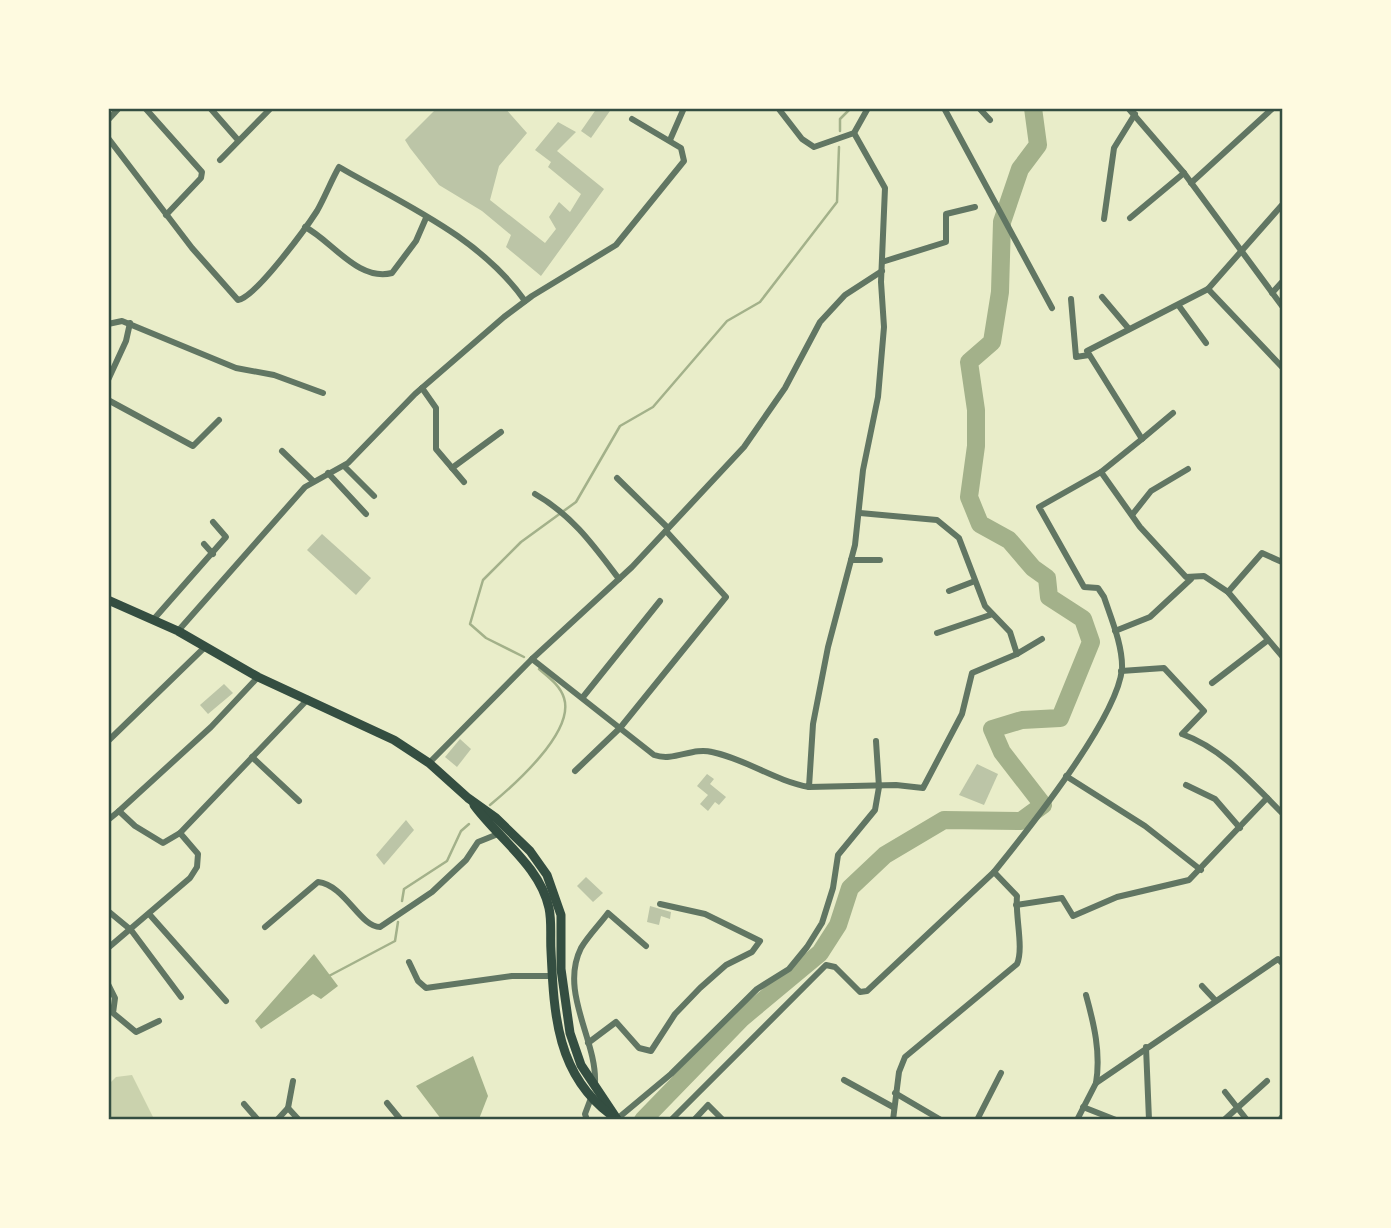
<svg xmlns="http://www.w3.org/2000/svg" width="1391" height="1228" font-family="'Alegreya Sans',sans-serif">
<rect width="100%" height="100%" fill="#e9edc9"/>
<polygon fill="#cad2ad" points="132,1075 154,1119 109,1119 109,1084 116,1077"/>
<g fill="#a3b18a">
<polygon points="314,954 338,986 321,999 313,994 261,1029 255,1021"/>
<polygon points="473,1056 488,1096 479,1119 441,1119 416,1086"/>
</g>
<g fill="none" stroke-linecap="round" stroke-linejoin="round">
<g stroke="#a3b18a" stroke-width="2.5">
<polyline points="840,131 840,119 851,108"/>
<polyline points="524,657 486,638 470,624 483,580 521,542 576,502 620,426 653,407 727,321 760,302 837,202 839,147"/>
<path d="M490,805C513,786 575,732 564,698C560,685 548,677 539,669"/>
<polyline points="402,901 404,889 447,861 461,831 469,824"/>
<polyline points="327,977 395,941 398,922"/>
</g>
<polyline stroke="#a3b18a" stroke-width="18" points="643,1120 742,1018 820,953 838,925 850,888 885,855 944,820 1021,821 1043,805 1002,752 992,729 1022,720 1060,718 1091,642 1083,619 1049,597 1047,578 1033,568 1009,540 980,524 969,497 976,446 976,410 969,362 992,342 1000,292 1002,222 1020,169 1038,145 1033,108"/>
</g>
<g fill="#bcc5a7">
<polygon points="437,108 505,108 527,133 499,166 490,200 545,243 556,229 549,217 559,202 570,212 581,194 548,167 551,162 535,150 558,122 576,132 557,151 604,189 541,276 506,247 511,235 482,211 439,185 410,148 405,140"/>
<polygon points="597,108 612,108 591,138 581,131"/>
<polygon points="322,534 371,578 356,595 307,550"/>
<polygon points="224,684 233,693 208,714 200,705"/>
<polygon points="460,739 471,749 457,767 445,757"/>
<polygon points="977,764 998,774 984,805 959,795"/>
<polygon points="707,774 714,779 710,784 726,797 719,805 715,802 708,811 700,804 708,795 697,786"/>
<polygon points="406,820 414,830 384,865 376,855"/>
<polygon points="586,877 603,893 593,902 577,886"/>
<polygon points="650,906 671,912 670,919 661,916 659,925 647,922"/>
</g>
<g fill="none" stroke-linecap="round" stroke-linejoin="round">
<g stroke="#617663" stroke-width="6">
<polyline points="145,108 202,172 201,178 166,215"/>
<polyline points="210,108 238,140"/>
<polyline points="778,108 802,139 814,147 854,133 868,108"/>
<polyline points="944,108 1052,308"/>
<polyline points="979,108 990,120"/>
<polyline points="1128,108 1184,173 1282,306"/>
<polyline points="108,120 119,108"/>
<path d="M108,138L192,248L238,300C255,298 306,228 317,211C325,197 331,181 339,167C405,205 480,237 525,301"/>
<polyline points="670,140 684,108"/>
<polyline points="220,160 271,108"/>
<polyline points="1191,183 1273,108"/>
<polyline points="1282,205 1208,289 1087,351 1142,439 1101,472 1140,527 1186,577 1204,576 1228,592 1282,656"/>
<polyline points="1130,218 1184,173"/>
<polyline points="1104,219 1114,148 1135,114"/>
<path d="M305,227C331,240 358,282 392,273L416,241L426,218"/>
<polyline points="882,262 946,242 946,214 975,207"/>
<polyline points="1208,289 1282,367"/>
<polyline points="1272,293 1282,282"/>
<polyline points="1102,297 1129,329"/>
<polyline points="1071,299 1076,357 1089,355"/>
<polyline points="1179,306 1206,343"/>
<polyline points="108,324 122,321 236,368 274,375 323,393"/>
<polyline points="108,380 126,341 130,323"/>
<polyline points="422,388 436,408 436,449 464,482"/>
<polyline points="108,400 193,446 219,420"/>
<polyline points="1142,439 1173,413"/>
<polyline points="282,451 313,481"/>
<polyline points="344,466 374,496"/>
<polyline points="452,468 501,432"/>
<polyline points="328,473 366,514"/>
<polyline points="617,478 668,528"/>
<path d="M535,494C572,515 594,546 619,579"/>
<polyline points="860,513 937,520 959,538 985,606 1010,632 1017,654 1042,639"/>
<polyline points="1132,515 1151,491 1188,469"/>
<polyline points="204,544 213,554"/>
<polyline points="851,560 880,560"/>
<polyline points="949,591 975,581"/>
<polyline points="1228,592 1262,553 1282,562"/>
<polyline points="153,620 226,537 213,522"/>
<polyline points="178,631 305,487 348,463 415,394 504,317 532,296 616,245 684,161 681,148 632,119"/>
<polyline points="1115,631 1150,617 1191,579"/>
<polyline points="937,633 990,615"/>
<path d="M532,659L654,755C674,762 692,747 712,752C746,759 775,781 809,787L813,724L828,647L855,545L863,470L878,397L884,327L881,282L885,188L854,133"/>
<path d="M1121,671L1164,668L1204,711L1182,734C1222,748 1253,784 1282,813"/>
<polyline points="1212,683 1268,640"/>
<polyline points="583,697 660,601"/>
<polyline points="108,741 205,647"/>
<polyline points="252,757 299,801"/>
<polyline points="429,763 532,659 632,567 744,447 785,388 820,322 845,295 882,271"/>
<polyline points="575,771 620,728 726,597 666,531"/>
<polyline points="1066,776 1145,826 1201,870"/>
<polyline points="1186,785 1215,799 1240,828"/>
<polyline points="809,787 896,785 923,788 962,714 972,673 1017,654"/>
<polyline points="119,811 211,727 258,677"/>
<polyline points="108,820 119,811 135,826 163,843 180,833"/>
<polyline points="1016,905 1062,898 1073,916 1117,897 1189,880 1267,798"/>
<polyline points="108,911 131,930 181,997"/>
<polyline points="150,915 226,1001"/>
<path d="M265,927L318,882C345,885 360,927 380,927L432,892L466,860L478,842L498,834"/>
<polyline points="108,948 190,878 197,867 198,854 180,833 308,699"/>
<polyline points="409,962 418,981 426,988 512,976 552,976"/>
<polyline points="108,984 115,998 113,1013 136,1032 159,1021"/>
<polyline points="1202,986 1215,1000"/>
<path d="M1086,995C1094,1024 1101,1053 1096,1083"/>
<polyline points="588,1043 616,1022 639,1048 651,1051 675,1014 700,988 726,965 752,952 760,941 705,914 660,904"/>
<polyline points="1146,1047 1149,1120"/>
<polyline points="844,1080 893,1107"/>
<path d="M595,1083C597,1040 559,992 581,948C588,936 600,924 608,913L646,946"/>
<polyline points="1225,1092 1247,1120"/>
<polyline points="895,1093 941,1120"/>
<polyline points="387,1103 401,1120"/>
<polyline points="244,1104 258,1120"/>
<polyline points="1083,1107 1116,1120"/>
<polyline points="288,1108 299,1120"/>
<polyline points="617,1119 671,1074 757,989 789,969 807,947 822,923 833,888 838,855 875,810 879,787 876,741"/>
<polyline points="277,1120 288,1108 293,1081"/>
<polyline points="587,1120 585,1114 591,1098"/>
<polyline points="671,1120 826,965 835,967 860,992 867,991 994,872"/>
<polyline points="694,1120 708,1105 723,1120"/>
<path d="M893,1120L899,1072L905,1057L1017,964C1024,948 1015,916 1017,896L994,872C1028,830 1117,719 1122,669C1123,646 1111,618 1104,597L1098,588L1084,587L1039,507L1101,472"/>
<polyline points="977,1120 1001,1073"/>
<polyline points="1077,1120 1096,1083 1278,959 1282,963"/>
<polyline points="1224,1120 1267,1081"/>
<polyline points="1280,1120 1282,1117"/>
</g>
<g stroke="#344e41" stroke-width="9">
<polyline points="108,600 178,631 258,677 394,740 429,763 468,798 496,818 530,851 547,875 561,915 561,969 570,1033 581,1065 617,1119"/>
<path d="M474,805C498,838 540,866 549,908C552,922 550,937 551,951C554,1013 556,1074 611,1115"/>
</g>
</g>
<rect width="1391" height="1228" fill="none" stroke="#fefae0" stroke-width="220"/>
<rect x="110" y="110" width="1171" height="1008" fill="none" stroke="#344e41" stroke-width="2.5"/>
</svg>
